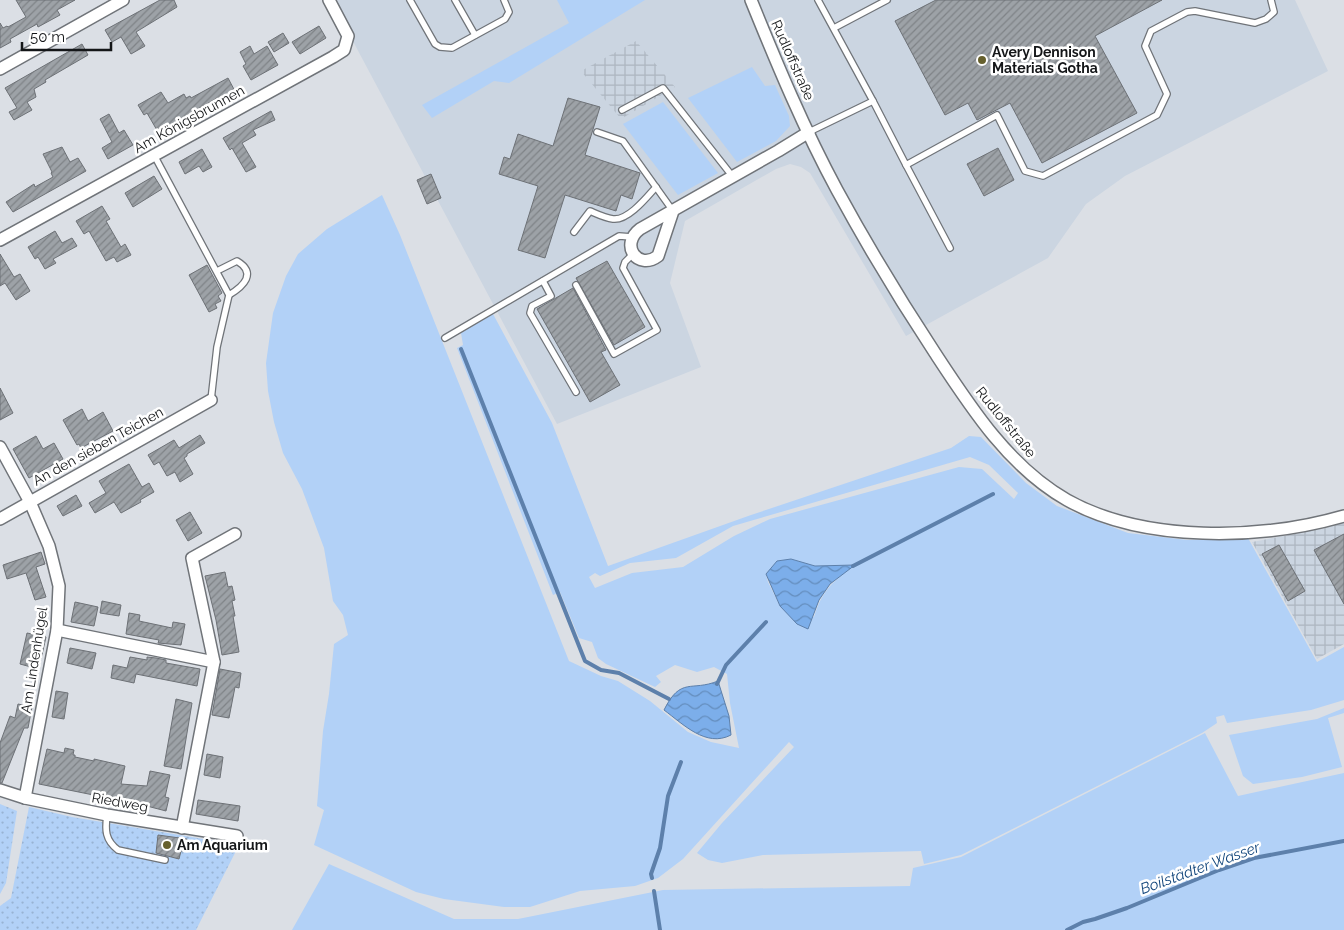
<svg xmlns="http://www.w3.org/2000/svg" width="1344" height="930" font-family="Raleway,sans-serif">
<defs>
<pattern id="industrial-grid" width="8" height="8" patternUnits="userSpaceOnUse" patternTransform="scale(1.25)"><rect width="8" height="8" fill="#cbd5e1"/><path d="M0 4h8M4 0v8" fill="none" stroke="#adb6c0"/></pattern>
<pattern id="park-dots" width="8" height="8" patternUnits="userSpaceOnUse" patternTransform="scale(1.25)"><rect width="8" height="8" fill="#b2d1f7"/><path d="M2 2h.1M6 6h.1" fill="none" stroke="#98b3d3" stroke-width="1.8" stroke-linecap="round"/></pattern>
<pattern id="water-waves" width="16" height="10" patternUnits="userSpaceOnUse" patternTransform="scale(1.25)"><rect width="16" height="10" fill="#7caeea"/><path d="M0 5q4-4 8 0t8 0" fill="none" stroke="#648dbd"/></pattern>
<pattern id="building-hatch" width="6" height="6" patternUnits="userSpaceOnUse" patternTransform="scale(1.25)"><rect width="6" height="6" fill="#9da2a7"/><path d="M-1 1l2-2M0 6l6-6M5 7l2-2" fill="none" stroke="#7f8387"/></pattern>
</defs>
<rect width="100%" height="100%" fill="#dbdfe5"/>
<polygon fill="#cbd5e1" points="331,0 1295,0 1328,71 1125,176 1086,204 1048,258 906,336 810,173 801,167 790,164 776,169 685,221 670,283 701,367 557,424"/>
<g fill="url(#industrial-grid)">
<polygon points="636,41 675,87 621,119 581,71"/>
<polygon points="1344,522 1344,644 1317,659 1252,542 1326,528"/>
</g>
<g fill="#b2d1f7" fill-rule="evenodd">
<polygon points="557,0 645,0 509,83 494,81 432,118 422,105 569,23"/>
<polygon points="752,67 765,86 775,85 789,116 790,126 776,141 737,162 688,98"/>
<polygon points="663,102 718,173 678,195 623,124"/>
<path d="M382,195L400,235L569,661L601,676L618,681L650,701L688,732L711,742L739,748L730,703L727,674L714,667L697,672L675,665L656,676L661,682L655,687L606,664L598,658L592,642L579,638L560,592L553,595L457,348L463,345L461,333L493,314L552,423L608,566L751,515L951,448L969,436L981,437L1026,483L1057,506L1128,533L1187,540L1248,538L1317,662L1344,647V700L1311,710L1227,723L1224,715L1216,717L1217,723L1202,733L961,855L924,864L921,851L763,855L722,863L708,860L697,853L722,823L794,747L789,742L683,859L658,878L635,886L580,891L530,907H504L444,899L416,892L314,845L324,810L317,806L323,731L329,694L334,644L348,635L343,615L333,601L324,548L302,489L283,453L274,422L268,391L266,363L273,313L286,276L298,254L327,229ZM970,457L989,465L1018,493L1014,499L982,469L959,467L770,519L734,536L683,567L632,573L595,588L589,577L595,573L600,576L630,563L676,558L733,526ZM791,559L815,566L854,565C832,583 823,589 814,617L780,606L768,582L766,574Z"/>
<polygon points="1344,708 1344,713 1328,718 1342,767 1302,777 1253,784 1243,776 1229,735 1317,719"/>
<polygon points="1205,733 1238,796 1344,773 1344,930 292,930 329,864 454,919 518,919 663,890 910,886 913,868 961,857"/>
</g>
<g fill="url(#park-dots)">
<polygon points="0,804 17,811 6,883 0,894"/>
<polygon points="29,807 72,817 239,845 196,930 0,930 0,906 11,898"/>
</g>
<g fill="url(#water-waves)" stroke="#5d80ab">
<polygon points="791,559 815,566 855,565 830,584 819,600 808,629 797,624 780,606 766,574 777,561"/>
<path d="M718,681L729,716L731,735C706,748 683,724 664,710C681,676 691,692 718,681Z"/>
</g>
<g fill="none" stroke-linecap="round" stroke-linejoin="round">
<g stroke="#5d80ab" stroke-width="4">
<polyline points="461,349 585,661 601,670 619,673 669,699"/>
<polyline points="853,566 993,494"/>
<polyline points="717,684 726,665 766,622"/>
<polyline points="652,878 651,874 660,848 668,796 681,762"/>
<polyline points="654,891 660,930"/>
<polyline points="1067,930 1083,922 1095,919 1127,908 1219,870 1254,858 1344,841"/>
</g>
</g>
<g fill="url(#building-hatch)" stroke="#6d7176">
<polygon points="16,0 75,0 57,10 60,15 38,27 37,24 10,39 11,42 0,48 0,23 3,28 7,26 8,27 26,17"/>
<polygon points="160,0 174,0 177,7 136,32 145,46 131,54 121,37 112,42 105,30"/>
<polygon points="936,0 1162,0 1095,36 1137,113 1042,163 1010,103 977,120 968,103 945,115 895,21"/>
<polygon points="319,26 326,38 300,54 292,42"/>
<polygon points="283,33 289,43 274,52 268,42"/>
<polygon points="82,44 88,55 45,80 46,82 34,89 36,97 27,102 32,110 14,120 9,112 17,108 5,88"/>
<polygon points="250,46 254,54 267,46 278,65 251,80 243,66 246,64 240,52"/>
<polygon points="228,78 237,95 221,104 217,98 158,132 147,113 144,115 138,105 161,92 168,103 184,94 186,98 190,96 191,98"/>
<polygon points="568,98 600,107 585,155 640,173 632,199 621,195 616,211 565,195 545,258 518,250 538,186 499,174 504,157 510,159 518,134 553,146"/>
<polygon points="271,111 275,120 253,130 256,135 242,143 256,167 246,172 232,148 230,150 223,138"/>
<polygon points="109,114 119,133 124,130 133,145 108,159 102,148 112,142 100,119"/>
<polygon points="62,147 70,162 78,158 86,171 13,212 6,202 34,184 35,187 53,177 51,173 52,172 43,154"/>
<polygon points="998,148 1014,180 984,196 967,164"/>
<polygon points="202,149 212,167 203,172 199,166 185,174 179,162"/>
<polygon points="431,174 441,198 427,204 417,180"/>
<polygon points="154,176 162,189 133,207 125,193"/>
<polygon points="102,206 110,219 106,221 121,247 125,244 131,255 117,262 114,257 106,261 89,231 84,234 76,221"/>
<polygon points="55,231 62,243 72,238 77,246 53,259 56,263 45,269 38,257 35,259 28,247"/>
<polygon points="0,254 14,277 20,274 30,291 16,300 5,283 0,286"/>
<polygon points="607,261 645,327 614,345 576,278"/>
<polygon points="207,265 222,293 218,296 221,301 215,304 217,308 209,312 189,275"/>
<polygon points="573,288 606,350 601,352 620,385 590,402 537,309"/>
<polygon points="0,388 13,413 0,420"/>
<polygon points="82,409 88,421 103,412 113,431 81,448 79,444 77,445 63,420"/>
<polygon points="200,435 205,443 187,454 187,456 184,458 193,474 180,482 175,472 167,476 159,462 154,465 148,455 174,440 179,448"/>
<polygon points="36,436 43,449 54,443 63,459 29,478 13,449"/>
<polygon points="129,464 142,487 149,483 154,492 140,500 141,502 121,513 114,502 95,513 89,503 106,493 99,481"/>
<polygon points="76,495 82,506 63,516 57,506"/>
<polygon points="190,512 202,533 188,541 176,520"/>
<polygon points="1344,534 1344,604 1314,550"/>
<polygon points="1279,545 1305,591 1288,601 1262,554"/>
<polygon points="41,552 45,564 36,567 46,597 35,600 26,573 7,579 3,565"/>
<polygon points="225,572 228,587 232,586 235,600 232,601 235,616 233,616 239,652 222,655 216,620 205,576"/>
<polygon points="102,601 121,605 119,616 100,613"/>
<polygon points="75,602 98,607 94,626 71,622"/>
<polygon points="129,613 140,615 139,621 172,628 173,622 185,624 181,645 158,643 159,640 126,634"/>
<polygon points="27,633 46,637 41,659 33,657 31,667 20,664"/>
<polygon points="70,648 96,653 92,669 67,663"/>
<polygon points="130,657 147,660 147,657 156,658 166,660 166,663 200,669 197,686 136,674 134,683 111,678 113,665 127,668"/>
<polygon points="220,669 241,673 239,688 235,687 229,718 212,715"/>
<polygon points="56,691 68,693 64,719 52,717"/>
<polygon points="176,699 192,703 181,769 164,766"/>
<polygon points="18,704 32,707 28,728 24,728 2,783 0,783 0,743 10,716 15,718"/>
<polygon points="65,748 74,750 73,755 75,755 75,757 94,761 94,759 125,766 121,784 147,786 150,771 170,775 165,797 169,798 166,811 143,805 39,784 47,749 64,753"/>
<polygon points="207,754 223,757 220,778 204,775"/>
<polygon points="198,800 240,806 238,821 196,814"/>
<polygon points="158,835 187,839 185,851 181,851 179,859 156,853"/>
</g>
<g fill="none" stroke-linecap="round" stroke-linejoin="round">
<g stroke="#707479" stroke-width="8">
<g id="lane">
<polyline points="410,0 435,44 440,47 452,48 505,19 509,12 504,0"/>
<polyline points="455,0 475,35"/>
<polyline points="834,28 887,0"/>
<polyline points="873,101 906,165 997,115 1025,171 1043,176 1157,115 1167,94 1145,46 1151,31 1187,12 1195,11 1255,23 1266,19 1274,12 1271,0"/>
<polyline points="622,110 663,88 733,177"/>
<polyline points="597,132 623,141 673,211"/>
<polyline points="809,132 873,101 818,0"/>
<polyline points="154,155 229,295"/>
<polyline points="906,165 950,248"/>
<path d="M574,232L590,211C597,214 605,218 613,219C628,221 647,197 656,187"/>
<polyline points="543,281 551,296 532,306 530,313 576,392"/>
<polyline points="576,285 614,354 657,330 623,268 625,262 633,254"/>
<polyline points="445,338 619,236 632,237"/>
<path d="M211,400L217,347L229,295C244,286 257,273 237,261L217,271"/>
<path d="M107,815C105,830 105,840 118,850L165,860"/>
</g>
</g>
<g stroke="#707479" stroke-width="14">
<g id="street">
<path d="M751,0C777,64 804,129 837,190C867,245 900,300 935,353C971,408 1009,467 1067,500C1144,543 1261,540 1344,516"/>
<polyline points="0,69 123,0"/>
<path d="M673,211L658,256C638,271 619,245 640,229L778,151L809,132"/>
<polyline points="0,240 333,57 344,50 348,36 329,0"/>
<polyline points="0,447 30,502 49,546 59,586 57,630 25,798"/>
<polyline points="0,519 211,400"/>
<polyline points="57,630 214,662"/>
<polyline points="0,790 25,798 107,815 237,836"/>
<polyline points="182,828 214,662 192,558 235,534"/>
</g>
</g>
<use href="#lane" stroke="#fff" stroke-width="5.5"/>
<use href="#street" stroke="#fff" stroke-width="11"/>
</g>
<g fill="#66602d" stroke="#fff" stroke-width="2">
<circle cx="982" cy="60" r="5"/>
<circle cx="167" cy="845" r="5"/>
</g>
<g text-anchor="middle" stroke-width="5" stroke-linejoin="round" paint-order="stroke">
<g font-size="14" font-weight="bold" fill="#141618" stroke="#fff" text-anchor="start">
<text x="992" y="57">Avery Dennison<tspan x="992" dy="16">Materials Gotha</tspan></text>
<text x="177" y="850">Am Aquarium</text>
</g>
<g font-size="14" fill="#141618" stroke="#fff">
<text transform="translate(793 60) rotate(66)" y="5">Rudloffstraße</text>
<text transform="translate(189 119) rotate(-29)" y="5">Am Königsbrunnen</text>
<text transform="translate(1006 422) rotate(51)" y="5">Rudloffstraße</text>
<text transform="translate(98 446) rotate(-29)" y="5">An den sieben Teichen</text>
<text transform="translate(34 660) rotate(-81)" y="5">Am Lindenhügel</text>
<text transform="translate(120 802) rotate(10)" y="5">Riedweg</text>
</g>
<g font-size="15" font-style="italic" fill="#10447a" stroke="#fff">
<text transform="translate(1200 868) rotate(-20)" y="5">Boilstädter Wasser</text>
</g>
</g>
<path d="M22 42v8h89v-8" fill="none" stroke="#141618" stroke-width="2.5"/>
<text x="30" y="42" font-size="15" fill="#141618" stroke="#ffffff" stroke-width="4" paint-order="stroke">50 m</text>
</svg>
